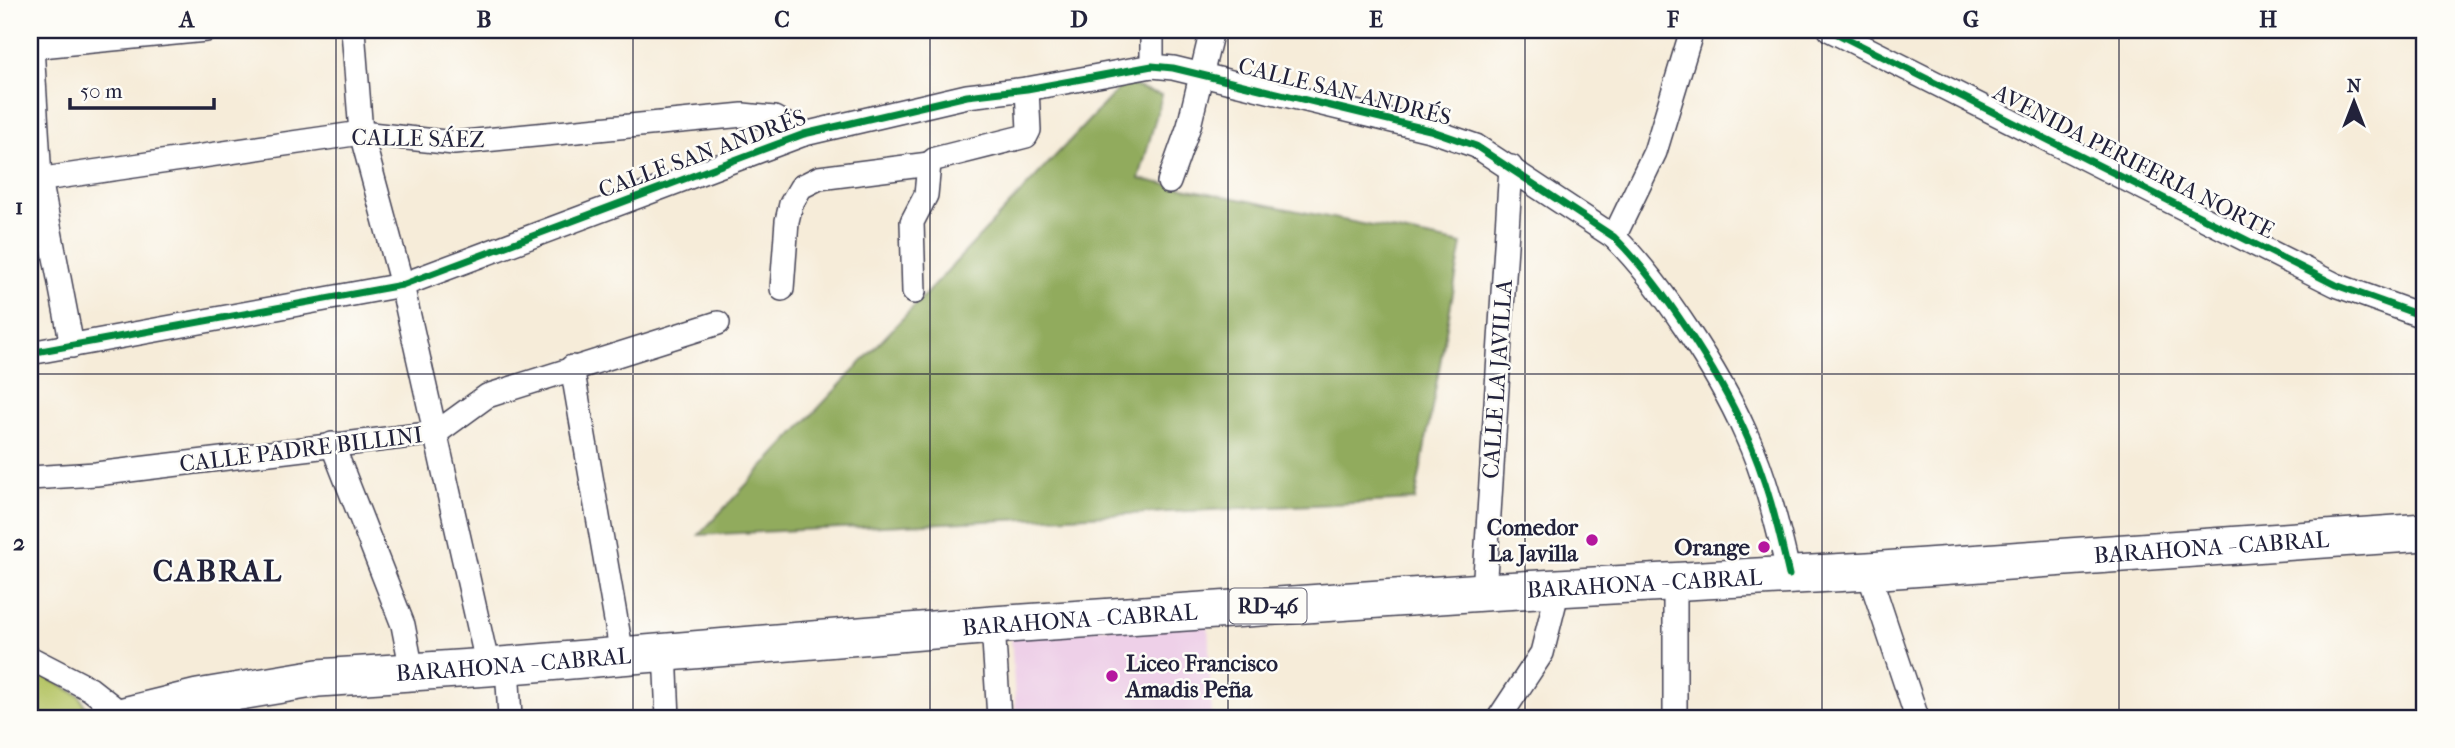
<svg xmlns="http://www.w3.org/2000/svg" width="2455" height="748" font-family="'IM FELL French Canon',serif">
<rect width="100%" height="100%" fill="#fdfcf7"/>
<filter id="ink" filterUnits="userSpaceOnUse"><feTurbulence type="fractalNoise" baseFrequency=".0143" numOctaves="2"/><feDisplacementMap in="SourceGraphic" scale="14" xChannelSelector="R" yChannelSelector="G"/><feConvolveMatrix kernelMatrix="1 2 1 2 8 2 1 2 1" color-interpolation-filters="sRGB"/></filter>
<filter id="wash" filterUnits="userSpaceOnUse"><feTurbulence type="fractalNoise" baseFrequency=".00686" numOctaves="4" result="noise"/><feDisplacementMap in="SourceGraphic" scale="28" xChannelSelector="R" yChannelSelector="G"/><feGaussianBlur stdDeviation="1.57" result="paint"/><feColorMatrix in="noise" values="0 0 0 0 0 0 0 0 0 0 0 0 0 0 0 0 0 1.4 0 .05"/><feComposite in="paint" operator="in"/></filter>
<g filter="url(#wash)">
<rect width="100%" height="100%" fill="#f6ecd9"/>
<polygon fill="#eed0e8" points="1208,621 1212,718 1016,718 1011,634"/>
<polygon fill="#b7c669" stroke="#6c7452" stroke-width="2" points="30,668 79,695 87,710 63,718 30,718"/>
<polygon fill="#91ab5d" stroke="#5a664c" stroke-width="2" points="1124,83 1162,95 1139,179 1462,244 1415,500 699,535"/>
</g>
<g filter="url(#ink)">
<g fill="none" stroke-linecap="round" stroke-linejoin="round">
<g stroke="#424053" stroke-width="26">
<g id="minor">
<polyline points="31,30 40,179 72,346"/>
<polyline points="353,30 361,133 402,285 488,667"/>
<polyline points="1152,30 1152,66"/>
<polyline points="1830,30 2336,285 2425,317"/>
<polyline points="30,47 206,30"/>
<polyline points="30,181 361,133 454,143 743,115 774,118 804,134"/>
<polyline points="1169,182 1189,126 1212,30"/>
<polyline points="1614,237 1655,152 1692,30"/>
<polyline points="782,289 787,221 791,204 801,187 819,178 929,164"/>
<polyline points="914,292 912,222 926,195 929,164 935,159 1026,136 1029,130 1027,89"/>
<path d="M30,353L402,285L804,134L967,96L1027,89L1152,66L1173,68L1430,130L1476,146L1614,237C1660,282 1719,373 1745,432C1766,477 1778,527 1789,575"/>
<polyline points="572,367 622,655"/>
<polyline points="332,444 403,625 412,671"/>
<polyline points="30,478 96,474 436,433 487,396 718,323"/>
<polyline points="1868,571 1917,718"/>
<polyline points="1675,582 1675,718"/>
<polyline points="1484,592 1511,167"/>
<polyline points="993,625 999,718"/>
<polyline points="665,651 668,718"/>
<polyline points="30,658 90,689 127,718"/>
<polyline points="507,665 510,718"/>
<polyline points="1499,718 1542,653 1558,589"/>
</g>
</g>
<g stroke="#424053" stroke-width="40">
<g id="primary">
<path id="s1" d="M116,718L198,698L318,678L488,667L993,625L1484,592L1868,571L2425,532"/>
</g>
</g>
<use href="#minor" stroke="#fff" stroke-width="23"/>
<use href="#primary" stroke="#fff" stroke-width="37"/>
<g stroke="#fdfcf7" stroke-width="11">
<g id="cycleway">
<polyline points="1830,30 2336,285 2425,317"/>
<path d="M30,353L402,285L804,134L967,96L1027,89L1152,66L1173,68L1430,130L1476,146L1614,237C1660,282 1719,373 1745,432C1766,477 1778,527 1789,575"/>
</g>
</g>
<use href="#cycleway" stroke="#00873e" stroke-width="7"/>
</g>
</g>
<path fill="none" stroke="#22223b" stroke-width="2" stroke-opacity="0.55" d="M336,30V718M633,30V718M930,30V718M1228,30V718M1525,30V718M1822,30V718M2119,30V718M30,374H2425"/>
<g fill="#b5179e" stroke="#fdfcf7" stroke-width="2.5">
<circle cx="1592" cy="540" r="7"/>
<circle cx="1764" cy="547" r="7"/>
<circle cx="1112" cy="676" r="7"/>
</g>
<g text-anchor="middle" stroke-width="5" stroke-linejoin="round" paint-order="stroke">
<rect fill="#fdfcf7" stroke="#646373" stroke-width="2" x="1229.5" y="588.5" width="77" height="35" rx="5"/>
<g font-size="21" font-weight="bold" fill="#22223b">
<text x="1268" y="613">RD-46</text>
</g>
<g font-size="23" fill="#22223b" stroke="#fdfcf7">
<text transform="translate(1345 91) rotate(14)" y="8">CALLE SAN ANDRÉS</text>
<text transform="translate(418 138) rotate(1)" y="8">CALLE SÁEZ</text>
<text transform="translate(702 153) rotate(-20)" y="8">CALLE SAN ANDRÉS</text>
<text transform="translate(2134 161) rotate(27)" y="8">AVENIDA PERIFERIA NORTE</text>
<text transform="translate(1497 379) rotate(-86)" y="8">CALLE LA JAVILLA</text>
<text transform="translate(301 449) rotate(-7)" y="8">CALLE PADRE BILLINI</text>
<text dy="8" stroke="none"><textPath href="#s1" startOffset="2104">BARAHONA - CABRAL</textPath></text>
<text dy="8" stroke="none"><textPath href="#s1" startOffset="1536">BARAHONA - CABRAL</textPath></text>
<text dy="8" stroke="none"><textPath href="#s1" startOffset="970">BARAHONA - CABRAL</textPath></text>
<text dy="8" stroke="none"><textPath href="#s1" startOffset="402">BARAHONA - CABRAL</textPath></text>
</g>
<g font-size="23" font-weight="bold" fill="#22223b" stroke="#fdfcf7" text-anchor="end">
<text x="1578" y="535">Comedor<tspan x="1578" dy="26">La Javilla</tspan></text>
<text x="1750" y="555">Orange</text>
<text x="1126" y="671" text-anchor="start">Liceo Francisco<tspan x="1126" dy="26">Amadis Peña</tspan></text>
</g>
<g font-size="30" font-weight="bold" letter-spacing="2" fill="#22223b" stroke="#fdfcf7">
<text x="218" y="581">CABRAL</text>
</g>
</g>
<rect width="2455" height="748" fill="none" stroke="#fdfcf7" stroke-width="77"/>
<g transform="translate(2354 102)" stroke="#fdfcf7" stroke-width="5" paint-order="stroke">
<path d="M0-5L12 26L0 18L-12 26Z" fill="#22223b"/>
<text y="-10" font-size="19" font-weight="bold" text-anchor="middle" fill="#22223b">N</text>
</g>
<path d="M70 98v10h144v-10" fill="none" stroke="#22223b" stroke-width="3.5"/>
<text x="80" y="98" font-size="21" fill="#22223b" stroke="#fdfcf7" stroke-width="5" paint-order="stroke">50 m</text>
<rect x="38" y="38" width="2378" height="672" fill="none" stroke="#22223b" stroke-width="2.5"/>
<g font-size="23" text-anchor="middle" font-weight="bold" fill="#22223b">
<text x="187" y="27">A</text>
<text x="484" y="27">B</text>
<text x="782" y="27">C</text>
<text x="1079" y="27">D</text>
<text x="1376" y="27">E</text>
<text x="1673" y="27">F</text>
<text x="1971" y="27">G</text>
<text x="2268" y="27">H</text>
<text x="19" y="214">1</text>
<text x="19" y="550">2</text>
</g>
</svg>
